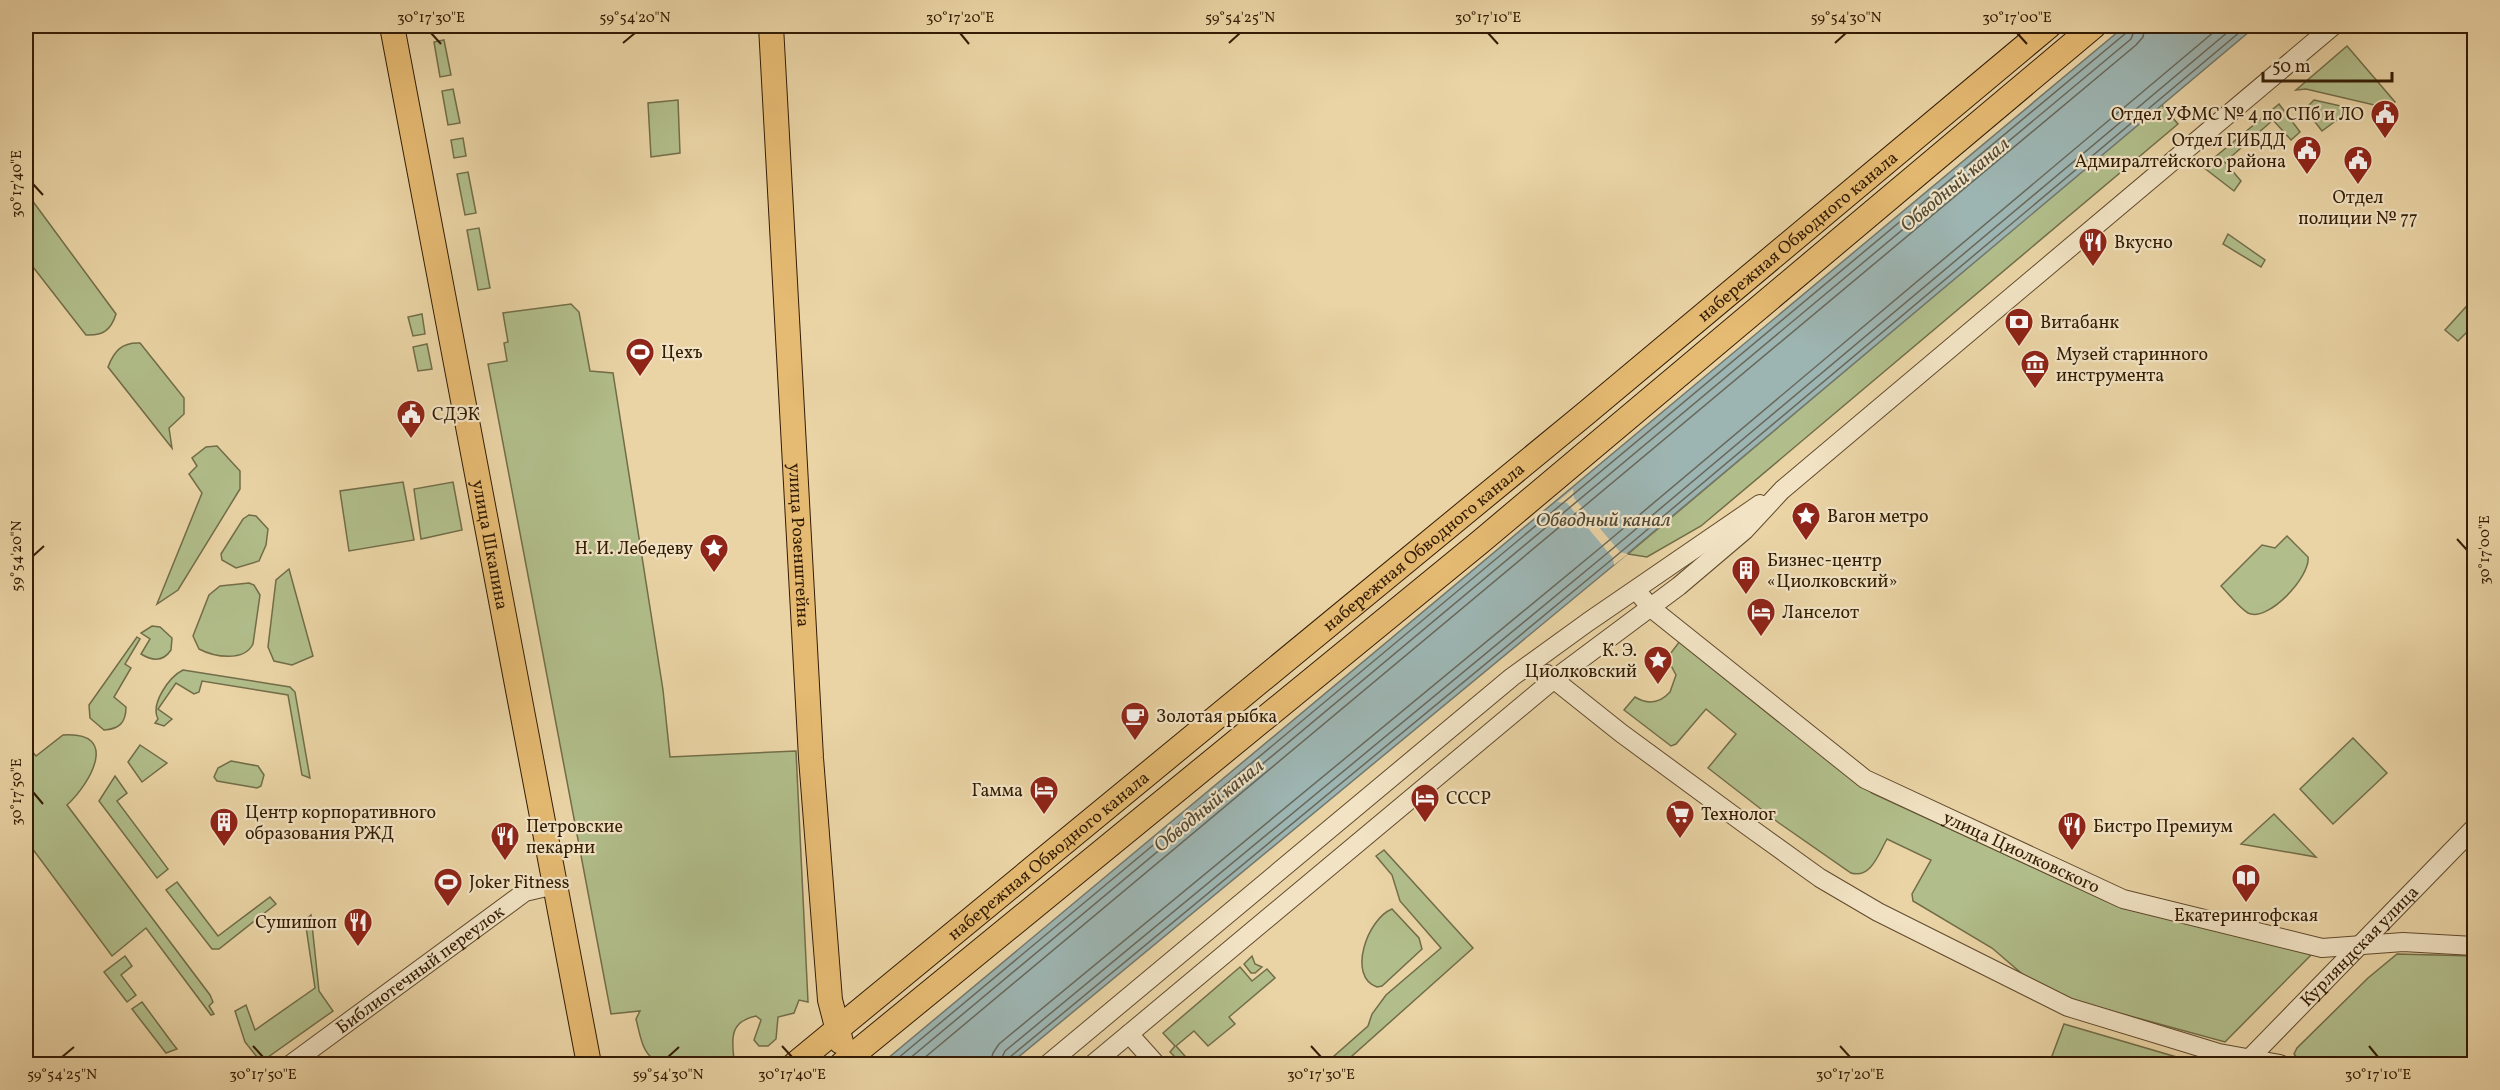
<svg xmlns="http://www.w3.org/2000/svg" width="2500" height="1090" font-family="Vollkorn,serif">
<rect width="100%" height="100%" fill="#ead4a5"/>
<filter id="stains"><feTurbulence type="fractalNoise" baseFrequency=".00333" numOctaves="4"/><feColorMatrix values="0 0 0 0 .2 0 0 0 0 .09 0 0 0 0 .02 0 0 0 .5 -.17"/></filter>
<radialGradient id="worn" r=".72"><stop offset=".6" stop-color="#630" stop-opacity="0"/><stop offset="1" stop-color="#630" stop-opacity=".3"/></radialGradient>
<g fill="#b1be8b" stroke="#726d48" stroke-width="1.5">
<polygon points="444,40 451,75 440,77 434,42"/>
<polygon points="2347,46 2395,102 2387,108 2306,89 2296,90"/>
<polygon points="453,89 460,123 448,125 442,91"/>
<polygon points="678,100 680,153 651,157 648,103"/>
<polygon points="2314,100 2350,108 2350,110 2322,131 2305,109"/>
<polygon points="2161,104 2178,124 1701,526 1647,557 1628,554"/>
<polygon points="2279,104 2300,132 2291,140 2273,120 2225,162 2241,181 2234,191 2203,167"/>
<polygon points="463,138 466,156 454,158 451,140"/>
<polygon points="468,172 476,213 465,215 457,174"/>
<path d="M26,192L116,314C111,330 103,336 86,335L26,258Z"/>
<polygon points="479,228 490,288 478,290 467,230"/>
<polygon points="2228,234 2265,260 2261,267 2223,244"/>
<polygon points="2474,298 2474,333 2470,329 2458,341 2445,330"/>
<path d="M571,304L579,312L590,371L613,373L663,690L670,757L796,751L808,1002L799,1000L794,1013L778,1017L776,1039L768,1046H759L754,1040L761,1020L756,1016C731,1021 731,1037 734,1059L728,1064H661C642,1056 641,1038 636,1019L640,1011L611,1014L488,364L507,361L504,343L508,342L503,313Z"/>
<polygon points="422,314 425,334 413,336 408,317"/>
<path d="M140,343L184,398V414L169,428L172,448L108,367C114,351 122,342 140,343Z"/>
<polygon points="427,344 432,369 418,371 413,347"/>
<polygon points="217,446 240,471 240,489 178,590 157,604 202,493 189,474 197,466 192,458 206,447"/>
<polygon points="403,482 414,540 349,551 340,491"/>
<polygon points="453,482 462,530 421,539 414,489"/>
<polygon points="249,515 256,516 268,529 266,545 259,561 236,568 222,560 221,554 243,519"/>
<path d="M2287,536L2308,557C2311,576 2268,623 2248,613C2238,607 2229,594 2221,586L2262,545L2275,548Z"/>
<polygon points="289,569 313,656 292,665 274,661 268,647 276,580"/>
<path d="M249,583L254,585L260,595L253,644C244,662 214,657 199,649L193,636L209,595L220,586Z"/>
<path d="M152,626L160,627L172,638L171,650C163,662 152,661 141,654L150,639L141,633Z"/>
<path d="M137,637L140,639L125,664L131,668L114,697L126,707C126,723 119,729 104,730L90,718L89,705Z"/>
<path d="M1680,641L1872,793L2117,906L2308,952L2311,955L2225,1042L2075,1001L2027,978L1992,948L1913,901L1912,894L1931,860L1887,839C1879,853 1871,879 1851,873L1779,823L1708,768L1736,734L1706,709L1676,744L1671,746L1624,710L1635,697C1648,705 1660,703 1670,692L1676,675L1667,658Z"/>
<path d="M183,670L290,687L295,692L310,778L302,775L288,695L202,681L199,692L194,694L176,683L158,709L172,719L164,726L155,723L158,719C150,704 169,677 183,670Z"/>
<path d="M63,735C121,731 90,784 67,805L210,995L213,1002L209,1006L214,1014L211,1015L146,928L112,956L26,840V744L36,756Z"/>
<polygon points="2353,738 2387,773 2333,824 2300,789"/>
<polygon points="140,745 167,763 142,782 128,762"/>
<polygon points="231,761 258,766 264,775 261,786 257,788 217,781 214,777 218,768"/>
<polygon points="115,776 127,793 117,801 168,869 157,878 99,801"/>
<polygon points="2274,814 2316,857 2241,844"/>
<polygon points="1384,850 1473,948 1343,1064 1325,1064 1368,1026 1372,1014 1386,995 1441,948 1400,901 1392,875 1376,856"/>
<polygon points="177,882 218,936 270,897 276,904 219,949 212,949 166,890"/>
<path d="M1392,909L1419,938L1422,949L1382,986L1377,987C1347,977 1367,919 1392,909Z"/>
<polygon points="311,915 319,991 333,1011 261,1062 245,1042 235,1011 246,1005 255,1030 315,988 305,920"/>
<polygon points="2397,954 2474,956 2474,1064 2420,1064 2297,1058 2294,1054 2297,1048 2368,978"/>
<polygon points="125,956 132,966 121,975 136,995 127,1002 104,972"/>
<polygon points="1252,956 1255,964 1262,967 1255,973 1251,973 1244,964"/>
<polygon points="1240,967 1252,981 1267,969 1275,978 1229,1017 1235,1024 1208,1046 1194,1031 1176,1046 1192,1064 1182,1064 1170,1052 1175,1046 1163,1033"/>
<polygon points="142,1002 173,1044 177,1049 166,1053 132,1009"/>
<polygon points="2064,1024 2197,1063 2198,1064 2049,1064"/>
</g>
<polygon fill="#9db5b2" stroke="#73786c" stroke-width="1.5" points="2125,26 2256,26 1614,565 1010,1064 881,1064"/>
<polygon fill="#ead4a5" points="1573,489 1574,498 1620,552 1628,554 1614,565 1613,558 1567,503 1557,502"/>
<g fill="none" stroke-linecap="round" stroke-linejoin="round">
<g stroke="#68685b" stroke-width="1.5">
<polyline points="891,1064 2126,33 2128,26"/>
<polyline points="903,1064 2131,39 2136,26"/>
<polyline points="917,1064 2136,45 2143,37 2145,26"/>
<polyline points="990,1064 993,1053 999,1044 1600,548 2221,26"/>
<polyline points="999,1064 1005,1051 1605,555 2235,26"/>
<polyline points="1007,1064 1010,1057 1610,561 2247,26"/>
</g>
<g stroke="#614a2c" stroke-width="20">
<g id="minor">
<path id="s1" d="M1636,590L1651,608L1865,779L2123,899L2322,948L2403,942L2474,946"/>
<polyline points="1547,674 1621,733 1749,827 1820,878 1878,912 2068,1007 2219,1053 2280,1064"/>
<polyline points="1129,1034 1156,1064"/>
<path id="s2" d="M291,1064L525,892L555,885"/>
<polyline points="1048,1064 1512,677 1588,622 1760,504"/>
<polyline points="1093,1064 1553,680 1679,586 1745,530 1782,490 2333,26"/>
<path id="s3" d="M2244,1064L2474,828"/>
</g>
</g>
<g stroke="#331c04" stroke-width="26">
<g id="major">
<path id="s4" d="M392,26L589,1064"/>
<path id="s5" d="M771,26L811,758L830,1000L841,1042"/>
<path id="s6" d="M795,1064L1585,414L2049,26"/>
<polyline points="842,1064 1479,543 2094,26"/>
</g>
</g>
<use href="#minor" stroke="#f1e3c4" stroke-width="18"/>
<use href="#major" stroke="#e5ba72" stroke-width="24"/>
</g>
<path fill="none" stroke="#331c04" stroke-width="2" d="M431,33L441,44M960,33L969,44M1488,33L1498,44M2017,33L2027,44M623,43L635,33M1229,43L1240,33M1835,43L1846,33M33,184L43,195M2457,539L2467,550M33,556L44,546M33,792L43,804M253,1046L263,1057M782,1046L792,1057M1311,1046L1321,1057M1840,1046L1850,1057M2369,1046L2378,1057M62,1057L74,1047M668,1057L679,1047"/>
<defs>
<g id="civic-pin" transform="scale(1.5)"><path d="M0 17L-7.5 6A9.5 9.5 0 1 1 7.5 6Z" fill="#8f2418" stroke="#f1e3c4"/><path d="M-.6-6.5H3V-4.5H.6V-3L4-1V1h2V6H-6V1h2V-1L-.6-3ZM-1.2 2.5V6h2.4V2.5Z" fill="#fff"/></g>
<g id="restaurant-pin" transform="scale(1.5)"><path d="M0 17L-7.5 6A9.5 9.5 0 1 1 7.5 6Z" fill="#8f2418" stroke="#f1e3c4"/><path d="M-5-6h1v4h1v-4h1v4h1v-4h1v5L-1.5 .5V6h-2V.5L-5-1ZM5-6V6H3V1.5H1.5Q1.5-4 5-6Z" fill="#fff"/></g>
<g id="bank-pin" transform="scale(1.5)"><path d="M0 17L-7.5 6A9.5 9.5 0 1 1 7.5 6Z" fill="#8f2418" stroke="#f1e3c4"/><path d="M-6-4H6V4H-6ZM0-2.3a2.3 2.3 0 1 0 0 4.6a2.3 2.3 0 1 0 0-4.6Z" fill="#fff"/></g>
<g id="stadium-pin" transform="scale(1.5)"><path d="M0 17L-7.5 6A9.5 9.5 0 1 1 7.5 6Z" fill="#8f2418" stroke="#f1e3c4"/><path d="M0-5a6.5 5 0 1 0 0 10a6.5 5 0 1 0 0-10ZM-3.5-1.8h7v3.6h-7Z" fill="#fff"/></g>
<g id="museum-pin" transform="scale(1.5)"><path d="M0 17L-7.5 6A9.5 9.5 0 1 1 7.5 6Z" fill="#8f2418" stroke="#f1e3c4"/><path d="M0-6L6-3V-2H-6V-3ZM-5-1h2V3h-2ZM-1-1h2V3h-2ZM3-1h2V3H3ZM-6 4H6V6H-6Z" fill="#fff"/></g>
<g id="sight-pin" transform="scale(1.5)"><path d="M0 17L-7.5 6A9.5 9.5 0 1 1 7.5 6Z" fill="#8f2418" stroke="#f1e3c4"/><path d="M0-6L1.8-2.2L6-1.7L2.9 1.2L3.7 5.4L0 3.3L-3.7 5.4L-2.9 1.2L-6-1.7L-1.8-2.2Z" fill="#fff"/></g>
<g id="building-pin" transform="scale(1.5)"><path d="M0 17L-7.5 6A9.5 9.5 0 1 1 7.5 6Z" fill="#8f2418" stroke="#f1e3c4"/><path d="M-4-6H4V6H1V3H-1V6H-4ZM-2.5-4.3h1.7v1.8h-1.7ZM.8-4.3h1.7v1.8H.8ZM-2.5-1h1.7V.8h-1.7ZM.8-1h1.7V.8H.8Z" fill="#fff"/></g>
<g id="hotel-pin" transform="scale(1.5)"><path d="M0 17L-7.5 6A9.5 9.5 0 1 1 7.5 6Z" fill="#8f2418" stroke="#f1e3c4"/><path d="M-6-4.5h1.5V1H6V5H4.5V3h-9V5H-6ZM-4 0a1.8 1.8 0 1 1 3.6 0ZM.5 0V-2.5h3Q6-2.5 6 0Z" fill="#fff"/></g>
<g id="cafe-pin" transform="scale(1.5)"><path d="M0 17L-7.5 6A9.5 9.5 0 1 1 7.5 6Z" fill="#8f2418" stroke="#f1e3c4"/><path d="M-5.5-4.5H6V0H3Q3 3.5 0 3.5H-2.5Q-5.5 3.5-5.5 0ZM3-3.2v2h1.7v-2ZM-6 4.5H4V6H-6Z" fill="#fff"/></g>
<g id="supermarket-pin" transform="scale(1.5)"><path d="M0 17L-7.5 6A9.5 9.5 0 1 1 7.5 6Z" fill="#8f2418" stroke="#f1e3c4"/><path d="M-6-5.5h2.5l.6 2H6L4.5 2H-2.5L-4.4-4H-6ZM-1.5 3.2a1.3 1.3 0 1 0 .1 0ZM3 3.2a1.3 1.3 0 1 0 .1 0Z" fill="#fff"/></g>
<g id="library-pin" transform="scale(1.5)"><path d="M0 17L-7.5 6A9.5 9.5 0 1 1 7.5 6Z" fill="#8f2418" stroke="#f1e3c4"/><path d="M-6-4Q-3-5.5-.7-3.5V5Q-3 3-6 4ZM6-4Q3-5.5 .7-3.5V5Q3 3 6 4Z" fill="#fff"/></g>
</defs>
<g fill-rule="evenodd">
<use href="#civic-pin" x="2385" y="114"/>
<use href="#civic-pin" x="2307" y="150"/>
<use href="#civic-pin" x="2358" y="160"/>
<use href="#restaurant-pin" x="2093" y="242"/>
<use href="#bank-pin" x="2019" y="322"/>
<use href="#stadium-pin" x="640" y="352"/>
<use href="#museum-pin" x="2035" y="364"/>
<use href="#civic-pin" x="411" y="414"/>
<use href="#sight-pin" x="1806" y="516"/>
<use href="#sight-pin" x="714" y="548"/>
<use href="#building-pin" x="1746" y="570"/>
<use href="#hotel-pin" x="1761" y="612"/>
<use href="#sight-pin" x="1658" y="660"/>
<use href="#cafe-pin" x="1135" y="716"/>
<use href="#hotel-pin" x="1044" y="790"/>
<use href="#hotel-pin" x="1425" y="798"/>
<use href="#supermarket-pin" x="1680" y="814"/>
<use href="#building-pin" x="224" y="822"/>
<use href="#restaurant-pin" x="2072" y="826"/>
<use href="#restaurant-pin" x="505" y="836"/>
<use href="#library-pin" x="2246" y="878"/>
<use href="#stadium-pin" x="448" y="882"/>
<use href="#restaurant-pin" x="358" y="922"/>
</g>
<g text-anchor="middle" stroke-width="4.5" stroke-linejoin="round" paint-order="stroke">
<g font-size="18" fill="#331c04" stroke="#f1e3c4" text-anchor="start">
<text x="2364" y="120" text-anchor="end">Отдел УФМС № 4 по СПб и ЛО</text>
<text x="2286" y="146" text-anchor="end">Отдел ГИБДД<tspan x="2286" dy="21">Адмиралтейского района</tspan></text>
<text x="2358" y="203" text-anchor="middle">Отдел<tspan x="2358" dy="21">полиции № 77</tspan></text>
<text x="2114" y="248">Вкусно</text>
<text x="2040" y="328">Витабанк</text>
<text x="661" y="358">Цехъ</text>
<text x="2056" y="360">Музей старинного<tspan x="2056" dy="21">инструмента</tspan></text>
<text x="432" y="420">СДЭК</text>
<text x="1827" y="522">Вагон метро</text>
<text x="693" y="554" text-anchor="end">Н. И. Лебедеву</text>
<text x="1767" y="566">Бизнес-центр<tspan x="1767" dy="21">«Циолковский»</tspan></text>
<text x="1782" y="618">Ланселот</text>
<text x="1637" y="656" text-anchor="end">К. Э.<tspan x="1637" dy="21">Циолковский</tspan></text>
<text x="1156" y="722">Золотая рыбка</text>
<text x="1023" y="796" text-anchor="end">Гамма</text>
<text x="1446" y="804">СССР</text>
<text x="245" y="818">Центр корпоративного<tspan x="245" dy="21">образования РЖД</tspan></text>
<text x="1701" y="820">Технолог</text>
<text x="526" y="832">Петровские<tspan x="526" dy="21">пекарни</tspan></text>
<text x="2093" y="832">Бистро Премиум</text>
<text x="469" y="888">Joker Fitness</text>
<text x="2246" y="921" text-anchor="middle">Екатерингофская</text>
<text x="337" y="928" text-anchor="end">Сушишоп</text>
</g>
<g font-size="18" fill="#331c04" stroke="#f1e3c4">
<text dy="6" stroke="none"><textPath href="#s6" startOffset="1300">набережная Обводного канала</textPath></text>
<text dy="6" stroke="none"><textPath href="#s4" startOffset="528">улица Шкапина</textPath></text>
<text dy="6" stroke="none"><textPath href="#s5" startOffset="520">улица Розенштейна</textPath></text>
<text dy="6" stroke="none"><textPath href="#s6" startOffset="814">набережная Обводного канала</textPath></text>
<text dy="6" stroke="none"><textPath href="#s1" startOffset="470">улица Циолковского</textPath></text>
<text dy="6" stroke="none"><textPath href="#s6" startOffset="328">набережная Обводного канала</textPath></text>
<text dy="6" stroke="none"><textPath href="#s3" startOffset="165">Курляндская улица</textPath></text>
<text dy="6" stroke="none"><textPath href="#s2" startOffset="160">Библиотечный переулок</textPath></text>
</g>
<g font-size="20" font-style="italic" fill="#534a38" stroke="#f1e3c4">
<text transform="translate(1954 184) rotate(-40)" y="7">Обводный канал</text>
<text x="1603" y="526">Обводный канал</text>
<text transform="translate(1208 805) rotate(-39)" y="7">Обводный канал</text>
</g>
</g>
<rect width="2500" height="1090" fill="none" stroke="#ead4a5" stroke-width="66"/>
<path d="M2263 72v9h129v-9" fill="none" stroke="#331c04" stroke-width="3"/>
<text x="2272" y="72" font-size="18" fill="#331c04" stroke="#f1e3c4" stroke-width="4.5" paint-order="stroke">50 m</text>
<rect x="33" y="33" width="2434" height="1024" fill="none" stroke="#331c04" stroke-width="2"/>
<g font-size="15" text-anchor="middle" fill="#331c04">
<text x="431" y="22">30°17'30"E</text>
<text x="635" y="22">59°54'20"N</text>
<text x="960" y="22">30°17'20"E</text>
<text x="1240" y="22">59°54'25"N</text>
<text x="1488" y="22">30°17'10"E</text>
<text x="1846" y="22">59°54'30"N</text>
<text x="2017" y="22">30°17'00"E</text>
<text transform="translate(16 184) rotate(-90)" y="5">30°17'40"E</text>
<text transform="translate(2484 550) rotate(-90)" y="5">30°17'00"E</text>
<text transform="translate(16 556) rotate(-90)" y="5">59°54'20"N</text>
<text transform="translate(16 792) rotate(-90)" y="5">30°17'50"E</text>
<text x="62" y="1079">59°54'25"N</text>
<text x="263" y="1079">30°17'50"E</text>
<text x="668" y="1079">59°54'30"N</text>
<text x="792" y="1079">30°17'40"E</text>
<text x="1321" y="1079">30°17'30"E</text>
<text x="1850" y="1079">30°17'20"E</text>
<text x="2378" y="1079">30°17'10"E</text>
</g>
<rect width="100%" height="100%" filter="url(#stains)"/>
<rect width="100%" height="100%" fill="url(#worn)"/>
</svg>
